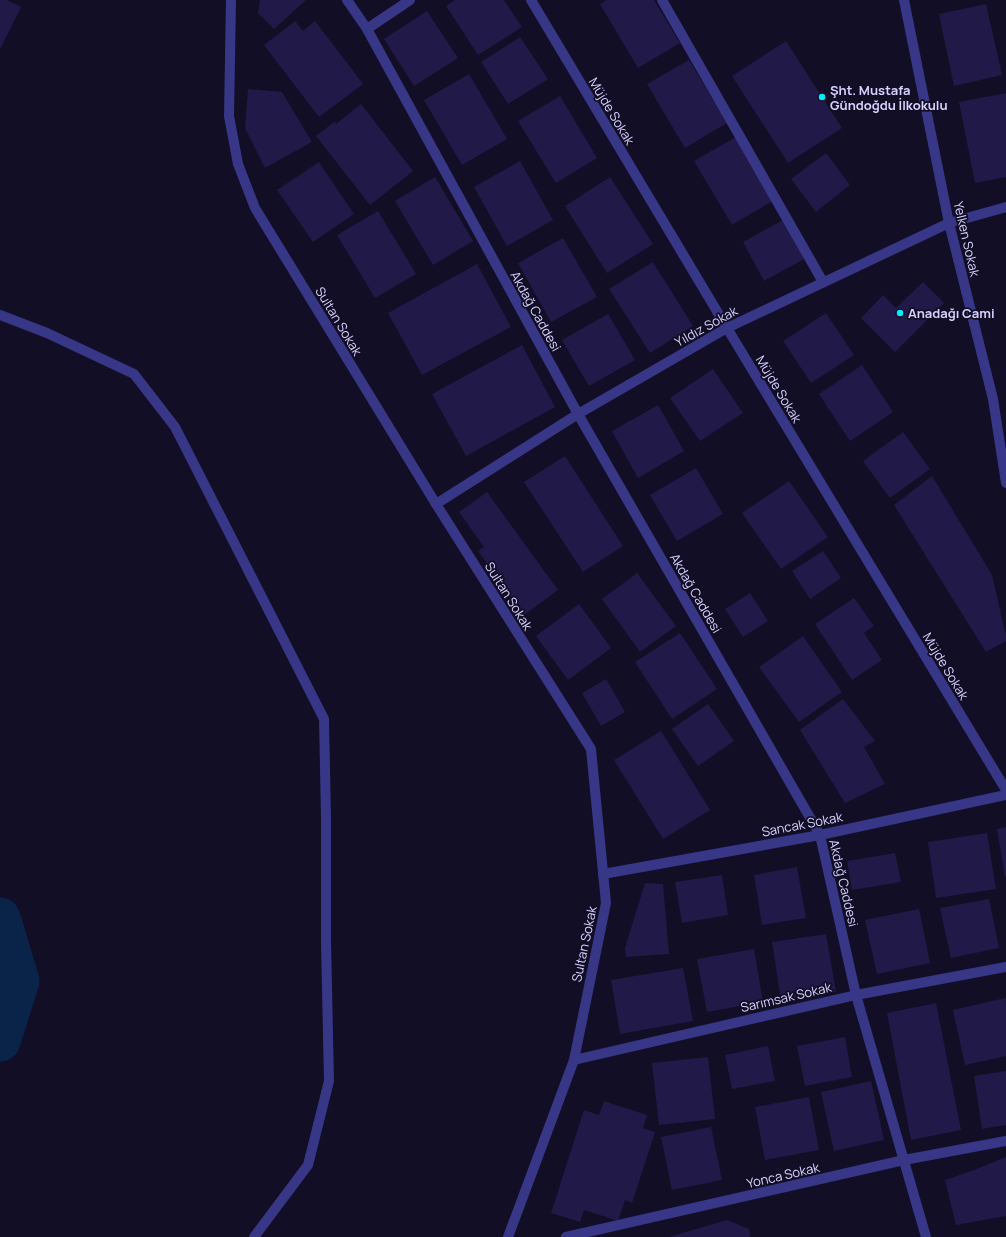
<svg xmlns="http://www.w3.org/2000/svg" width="1006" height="1237" font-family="Manrope,sans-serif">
<rect width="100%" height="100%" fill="#120e26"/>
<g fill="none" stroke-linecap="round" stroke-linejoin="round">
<polyline stroke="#0a2349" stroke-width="41" points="0,918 19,981 0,1041"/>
</g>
<g fill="#211948">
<polygon points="0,0 7,0 21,7 0,49"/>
<polygon points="260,0 306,0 274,29 258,13"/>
<polygon points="455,0 504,0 522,27 478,55 446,6"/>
<polygon points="607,0 654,0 680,43 638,68 600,4"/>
<polygon points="986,4 1002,75 954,86 939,14"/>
<polygon points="427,11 458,58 414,86 384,39"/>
<polygon points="295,21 303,31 315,21 363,84 319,117 264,45"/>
<polygon points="520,37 548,79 508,104 481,62"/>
<polygon points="786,41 842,128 788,163 732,76"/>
<polygon points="689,60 727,123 685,148 647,84"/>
<polygon points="469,74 507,139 462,165 424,100"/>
<polygon points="248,89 282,92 312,142 265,168 245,128"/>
<polygon points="1006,93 1006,177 975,183 959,102"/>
<polygon points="560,96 597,158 556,183 518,121"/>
<polygon points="361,104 413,171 370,205 316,136 334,122 336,124"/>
<polygon points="736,137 774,200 732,225 694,161"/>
<polygon points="826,153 850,185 816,212 791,179"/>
<polygon points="520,161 553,220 507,246 474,187"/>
<polygon points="319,162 354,214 313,242 277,190"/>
<polygon points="435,177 473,241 433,265 395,201"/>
<polygon points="610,177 653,244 607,273 565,206"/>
<polygon points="378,211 416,274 375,298 337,235"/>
<polygon points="785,219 806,258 764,281 743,242"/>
<polygon points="563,238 597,297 551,322 518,263"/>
<polygon points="653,262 693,326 650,353 609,289"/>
<polygon points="477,264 511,327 422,375 388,313"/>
<polygon points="923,282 944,303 895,352 861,318 883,295 896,308"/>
<polygon points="826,313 854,355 811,383 783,341"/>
<polygon points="608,314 635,360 589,386 562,340"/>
<polygon points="522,345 555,407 466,456 432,394"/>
<polygon points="862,365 893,412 850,441 819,394"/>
<polygon points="713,369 743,413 700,441 670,398"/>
<polygon points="658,405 684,451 638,478 612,431"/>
<polygon points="903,432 930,469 890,498 863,461"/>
<polygon points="565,456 623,546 583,572 524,482"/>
<polygon points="696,468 723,514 677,541 650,495"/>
<polygon points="932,476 992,575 1006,636 1006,641 986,652 894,505"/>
<polygon points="789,481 828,537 781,569 742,513"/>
<polygon points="487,492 558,590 524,615 478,551 484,547 459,512"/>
<polygon points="823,551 841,578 810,599 792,571"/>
<polygon points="637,573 676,626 640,652 602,599"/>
<polygon points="750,593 768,621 743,637 725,609"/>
<polygon points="854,598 874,626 864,633 882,660 852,680 815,624"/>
<polygon points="579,604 611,648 568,680 536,636"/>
<polygon points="680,633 717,689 672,719 635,662"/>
<polygon points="803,636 842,692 799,722 759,667"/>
<polygon points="606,679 625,712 601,726 582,693"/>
<polygon points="843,699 875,741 864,747 885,784 845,803 800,730"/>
<polygon points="708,704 734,741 698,766 672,729"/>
<polygon points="661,731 710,810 663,839 614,760"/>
<polygon points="1006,827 1006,876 1005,876 997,829"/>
<polygon points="987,833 996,889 936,898 928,842"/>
<polygon points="895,853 901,882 852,890 847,861"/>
<polygon points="797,867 806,918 762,925 754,875"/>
<polygon points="722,875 728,915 682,923 675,882"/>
<polygon points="645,883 663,884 669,954 626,957 625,948"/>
<polygon points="989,899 999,948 951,958 940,908"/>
<polygon points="919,909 930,963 877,974 865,920"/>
<polygon points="826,934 836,992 781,1001 772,942"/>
<polygon points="754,949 763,1002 707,1012 697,959"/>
<polygon points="683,968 693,1021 620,1034 611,980"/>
<polygon points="1005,998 1006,1005 1006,1056 965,1065 953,1010"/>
<polygon points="936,1003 961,1130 911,1140 887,1013"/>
<polygon points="845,1037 852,1077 805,1086 797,1046"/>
<polygon points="768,1046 775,1081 732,1089 725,1055"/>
<polygon points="708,1057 715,1119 659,1125 652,1063"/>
<polygon points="1006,1071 1006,1125 982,1129 974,1076"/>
<polygon points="871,1081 884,1140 834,1151 821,1092"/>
<polygon points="809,1097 819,1150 765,1160 755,1107"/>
<polygon points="604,1101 647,1115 643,1128 655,1132 632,1203 625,1200 618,1221 584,1210 580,1222 551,1213 584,1110 599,1115"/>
<polygon points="711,1127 722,1180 672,1190 661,1137"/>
<polygon points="1006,1157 1006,1216 956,1225 945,1180 974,1170"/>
<polygon points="727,1220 749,1229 750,1237 669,1237"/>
</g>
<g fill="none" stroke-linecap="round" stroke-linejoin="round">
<g stroke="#383787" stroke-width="10">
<polyline points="231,0 229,116 238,164 255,208 436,504 591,749 606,903 574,1060 508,1237"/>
<polyline points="347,0 367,29 578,414 820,835 856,995 926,1237"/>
<polyline points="531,0 727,328 1006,790"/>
<polyline points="662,0 823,282"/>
<polyline points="904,0 949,223 993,399 1006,483"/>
<polyline points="367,29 410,0"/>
<polyline points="0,315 47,333 134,374 175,427 324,719 326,819 326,942 329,1081 308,1165 254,1237"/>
<polyline points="436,504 578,414 727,328 949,223 1006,207"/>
<polyline points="603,874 820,835 1006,795"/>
<polyline points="574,1060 856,995 1006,967"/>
<polyline points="566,1237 904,1160 1006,1141"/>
</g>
</g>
<g fill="#00edfe" stroke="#120e26" stroke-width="1.5">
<circle cx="822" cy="97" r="4"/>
<circle cx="900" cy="313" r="4"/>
</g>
<g text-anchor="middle" stroke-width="3.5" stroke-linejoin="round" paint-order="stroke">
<g font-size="13" font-weight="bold" fill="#d7d3ff" stroke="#120e26" text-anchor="start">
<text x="830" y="95">Şht. Mustafa<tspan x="830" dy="15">Gündoğdu İlkokulu</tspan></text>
<text x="908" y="318">Anadağı Cami</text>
</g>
<g font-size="13" fill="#d7d3ff" stroke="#120e26">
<text transform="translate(612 111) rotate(59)" y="5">Müjde Sokak</text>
<text transform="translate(967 239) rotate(77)" y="5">Yelken Sokak</text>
<text transform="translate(536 311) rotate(61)" y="5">Akdağ Caddesi</text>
<text transform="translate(339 321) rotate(59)" y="5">Sultan Sokak</text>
<text transform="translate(706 326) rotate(-29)" y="5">Yıldız Sokak</text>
<text transform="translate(779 389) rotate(59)" y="5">Müjde Sokak</text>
<text transform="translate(696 593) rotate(60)" y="5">Akdağ Caddesi</text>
<text transform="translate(509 596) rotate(58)" y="5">Sultan Sokak</text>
<text transform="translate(946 666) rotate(59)" y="5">Müjde Sokak</text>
<text transform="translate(802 824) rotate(-11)" y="5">Sancak Sokak</text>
<text transform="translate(844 883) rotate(77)" y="5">Akdağ Caddesi</text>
<text transform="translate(584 944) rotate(-78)" y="5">Sultan Sokak</text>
<text transform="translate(786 997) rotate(-13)" y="5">Sarımsak Sokak</text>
<text transform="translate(783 1175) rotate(-13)" y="5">Yonca Sokak</text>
</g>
</g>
</svg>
